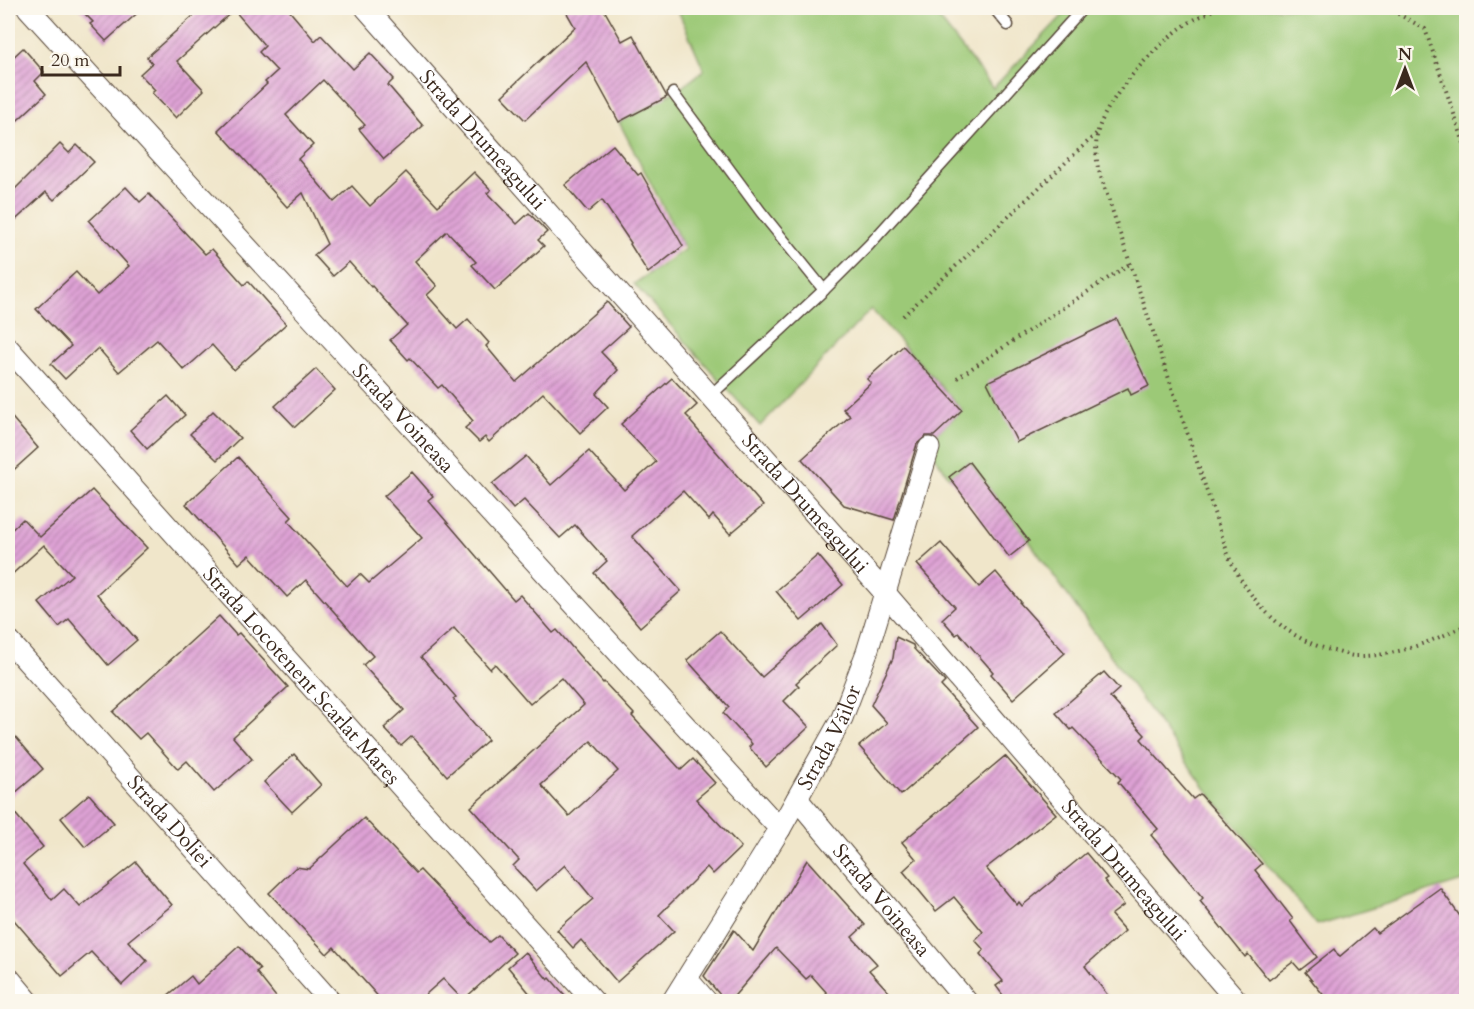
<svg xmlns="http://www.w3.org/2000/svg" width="1474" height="1009" font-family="Cardo,serif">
<defs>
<pattern id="building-hatch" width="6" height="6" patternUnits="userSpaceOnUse" patternTransform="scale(1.5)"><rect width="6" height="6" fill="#dea2d5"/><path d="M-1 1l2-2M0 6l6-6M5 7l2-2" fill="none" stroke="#b584ac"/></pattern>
</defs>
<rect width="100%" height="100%" fill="#fbf7ec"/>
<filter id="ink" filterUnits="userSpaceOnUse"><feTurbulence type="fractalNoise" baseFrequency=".0167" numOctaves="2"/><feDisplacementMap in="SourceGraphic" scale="12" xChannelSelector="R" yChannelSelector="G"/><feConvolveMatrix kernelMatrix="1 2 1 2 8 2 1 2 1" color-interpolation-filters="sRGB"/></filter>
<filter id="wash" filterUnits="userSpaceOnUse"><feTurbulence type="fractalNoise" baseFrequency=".008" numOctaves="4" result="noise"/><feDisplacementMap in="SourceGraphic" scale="24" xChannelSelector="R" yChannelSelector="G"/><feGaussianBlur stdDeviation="1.35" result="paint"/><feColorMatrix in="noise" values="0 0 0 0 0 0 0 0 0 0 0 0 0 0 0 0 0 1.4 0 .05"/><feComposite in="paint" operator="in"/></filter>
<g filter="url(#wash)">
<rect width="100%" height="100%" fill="#f0e6ca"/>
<polygon fill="#9cc977" stroke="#6c7a4a" stroke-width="1.5" points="677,8 931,8 993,88 1070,8 1466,8 1466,880 1317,925 1205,788 1029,541 969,462 949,477 926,443 962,410 871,309 760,426 634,284 685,249 619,122 681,88 704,70"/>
<g id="blocks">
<g fill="url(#building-hatch)" fill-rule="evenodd">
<polygon points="79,8 143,8 106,41 90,24 93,22"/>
<polygon points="202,8 287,8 315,41 321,35 353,69 370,53 394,79 388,85 423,126 384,159 359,129 365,125 323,80 286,115 313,145 298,159 334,202 352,186 370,206 406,172 438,206 474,172 491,190 487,193 517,224 529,213 547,232 538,240 544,246 495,290 472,265 476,262 447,231 415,261 437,286 427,295 457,329 468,319 489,343 486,346 516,382 607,302 629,327 601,352 618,370 596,394 608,407 580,433 543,393 489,442 485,437 479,442 465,428 473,421 442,385 438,388 410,358 408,360 390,340 407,325 372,286 371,287 349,262 333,276 314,255 327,244 303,193 287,207 218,130 267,84 265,82 277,71 259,52 265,46 234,10 177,61 204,90 176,118 152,93 155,90 140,74 152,63 147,57"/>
<polygon points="564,8 603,8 622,41 633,35 667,97 619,122 586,62 525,120 502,96 575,27"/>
<polygon points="23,48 44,72 35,81 46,94 8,129 8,62"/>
<polygon points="60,144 69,153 77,145 94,162 54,200 46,192 8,227 8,196"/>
<polygon points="613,145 638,175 641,173 683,246 648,273 630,244 631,243 602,200 588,212 565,185"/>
<polygon points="126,187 140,202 149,194 205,254 212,249 244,285 248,281 286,324 234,370 212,345 184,370 157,340 119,372 98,348 65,379 51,364 71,346 36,309 76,272 97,295 129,266 89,221"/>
<polygon points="1117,319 1149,386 1131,395 1128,388 1017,442 987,382"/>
<polygon points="903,346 962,410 934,436 926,436 917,444 894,520 844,505 802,459 850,416 843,409 871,383 867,379"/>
<polygon points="316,369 335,390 295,427 275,406"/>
<polygon points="672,378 697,405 686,415 691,420 690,421 763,506 730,534 713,515 709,520 683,491 632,536 681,591 640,627 594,573 607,561 575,525 560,538 524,500 513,509 492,484 526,456 551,485 589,451 624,490 656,462 621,424"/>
<polygon points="168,396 185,415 147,449 130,430"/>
<polygon points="213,411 240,438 217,460 190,434"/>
<polygon points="8,413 38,448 8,475"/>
<path d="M238,457L292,517L288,521L347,586L360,574L369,583L422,538L384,496L412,472L433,496L428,500L514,600L520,595L553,633L557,630L603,683L604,682L634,714L632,716L681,770L693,759L715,783L696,799L741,847L713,874L707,867L659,915L674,931L617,982L581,940L573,948L557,930L593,899L565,865L536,891L513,866L519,860L471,807L584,705L561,678L530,704L495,664L490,669L454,628L421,657L456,697L453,699L488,740L447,776L412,736L401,746L384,728L404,710L363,665L373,656L306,580L287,597L249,555L239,564L186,504ZM591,741L618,771L569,816L541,785Z"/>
<polygon points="969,462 1029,541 1009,557 949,477"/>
<polygon points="92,490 147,548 97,594 137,640 108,665 69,619 59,627 39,603 72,575 44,545 8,578 8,533 23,519 40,537"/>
<polygon points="941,543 979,587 996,572 1021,602 1020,603 1065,653 1013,699 991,674 993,672 959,633 956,635 942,619 955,607 917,564"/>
<polygon points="818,555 843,585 801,621 776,591"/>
<polygon points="219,616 236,635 239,633 288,687 233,737 252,759 214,792 187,761 178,769 146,733 139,739 113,712"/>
<polygon points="822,624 837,645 796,683 799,686 784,701 809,727 766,767 749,747 752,744 723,713 729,707 687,660 720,631 762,677"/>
<polygon points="896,637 913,645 914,649 945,682 941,686 978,727 901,795 859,746 887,723 871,705 893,658"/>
<polygon points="1104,672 1119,689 1110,697 1145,735 1141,739 1193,799 1200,794 1262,864 1255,870 1293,919 1290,921 1317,957 1300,970 1293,962 1269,980 1248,954 1245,957 1200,901 1203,898 1151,835 1158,829 1118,782 1121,779 1073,728 1071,730 1056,713"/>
<polygon points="8,728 43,769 8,799"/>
<polygon points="294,754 321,785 292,812 264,782"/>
<polygon points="1005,756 1056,814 986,868 1017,905 1019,902 1022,906 1086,853 1107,878 1104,880 1124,905 1111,915 1125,931 1085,966 1113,1002 1008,1002 996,986 1003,981 980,954 984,950 975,940 983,932 954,897 936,911 903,871 916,859 902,842"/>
<polygon points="89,794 114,823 85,847 61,818"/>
<polygon points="8,805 43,847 23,864 52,900 64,889 80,907 136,862 172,905 128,941 147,961 122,985 91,952 62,976 8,913"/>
<polygon points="364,818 416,873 420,870 489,942 498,935 515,953 463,1000 443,979 417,1002 383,1002 334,947 327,954 269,893 296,867 309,869"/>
<polygon points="807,860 865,925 852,937 877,964 869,970 898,1002 835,1002 811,975 806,979 776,948 729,1002 726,1002 704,976 734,930 753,951"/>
<polygon points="1440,888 1467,926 1467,1002 1329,1002 1305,972 1334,949 1339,957 1373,928 1377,933"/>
<polygon points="239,946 260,969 256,972 280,1002 160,1002 191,976 197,984"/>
<polygon points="525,952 548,980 550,978 571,1002 524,1002 531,995 508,967"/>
</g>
</g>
</g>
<g filter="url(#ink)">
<use href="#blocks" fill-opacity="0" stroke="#564638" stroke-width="1.5"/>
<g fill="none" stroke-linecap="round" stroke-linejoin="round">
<g stroke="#564638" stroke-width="13">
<g id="lane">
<polyline points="994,8 1008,25"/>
<polyline points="673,93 761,212 824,290"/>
<polyline points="710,396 824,290 869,245 1083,8"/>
</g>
</g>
<g stroke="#564638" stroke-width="23">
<g id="street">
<path id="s1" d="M28,8L780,829"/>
<path id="s2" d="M366,8L885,593L1238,1002"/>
<path id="s3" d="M8,348L594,1002"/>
<path id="s4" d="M8,640L331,1002"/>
<path id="s5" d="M797,799L967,1002"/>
<polyline points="8,977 29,1002"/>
<polyline points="687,979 707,1002"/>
<path id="s6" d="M672,1002L780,829L842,718L867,652L929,448"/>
</g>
</g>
<g stroke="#564638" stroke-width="4" stroke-dasharray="1.5 4.5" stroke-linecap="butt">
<path d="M1217,8C1205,14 1192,20 1181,28C1153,48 1107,98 1098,131C1095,143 1096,156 1098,168L1229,557C1250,602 1284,639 1334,651C1342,653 1349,656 1357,656C1395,657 1433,641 1466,625"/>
<polyline points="1381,8 1395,12 1425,29 1466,149"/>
<polyline points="903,316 1097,133"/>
<polyline points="957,378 1131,263"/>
</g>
<use href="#lane" stroke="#fff" stroke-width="10"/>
<use href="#street" stroke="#fff" stroke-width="21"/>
</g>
</g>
<g text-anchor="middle" stroke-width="4.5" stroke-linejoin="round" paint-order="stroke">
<g font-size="21" fill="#3b2a1e" stroke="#fbf7ec">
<text dy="7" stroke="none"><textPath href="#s2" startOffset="176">Strada Drumeagului</textPath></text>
<text dy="7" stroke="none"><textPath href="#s1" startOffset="556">Strada Voineasa</textPath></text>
<text dy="7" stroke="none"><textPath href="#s2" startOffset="662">Strada Drumeagului</textPath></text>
<text dy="7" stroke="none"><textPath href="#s3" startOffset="440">Strada Locotenent Scarlat Mareș</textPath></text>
<text dy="7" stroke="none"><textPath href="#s6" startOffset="308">Strada Văilor</textPath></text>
<text dy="7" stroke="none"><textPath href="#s4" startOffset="243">Strada Doliei</textPath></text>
<text dy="7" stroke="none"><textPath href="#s2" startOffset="1148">Strada Drumeagului</textPath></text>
<text dy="7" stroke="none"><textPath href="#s5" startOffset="132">Strada Voineasa</textPath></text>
</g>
</g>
<rect width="1474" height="1009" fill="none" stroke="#fbf7ec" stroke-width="30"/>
<g transform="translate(1405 69)" stroke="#fbf7ec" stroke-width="4.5" paint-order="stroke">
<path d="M0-4.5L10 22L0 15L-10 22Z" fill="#3b2a1e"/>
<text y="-9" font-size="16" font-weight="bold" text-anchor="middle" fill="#3b2a1e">N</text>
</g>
<path d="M42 66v9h78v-9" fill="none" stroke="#3b2a1e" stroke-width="3"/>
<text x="51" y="66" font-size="18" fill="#3b2a1e" stroke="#fbf7ec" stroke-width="4.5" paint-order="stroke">20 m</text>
</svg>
